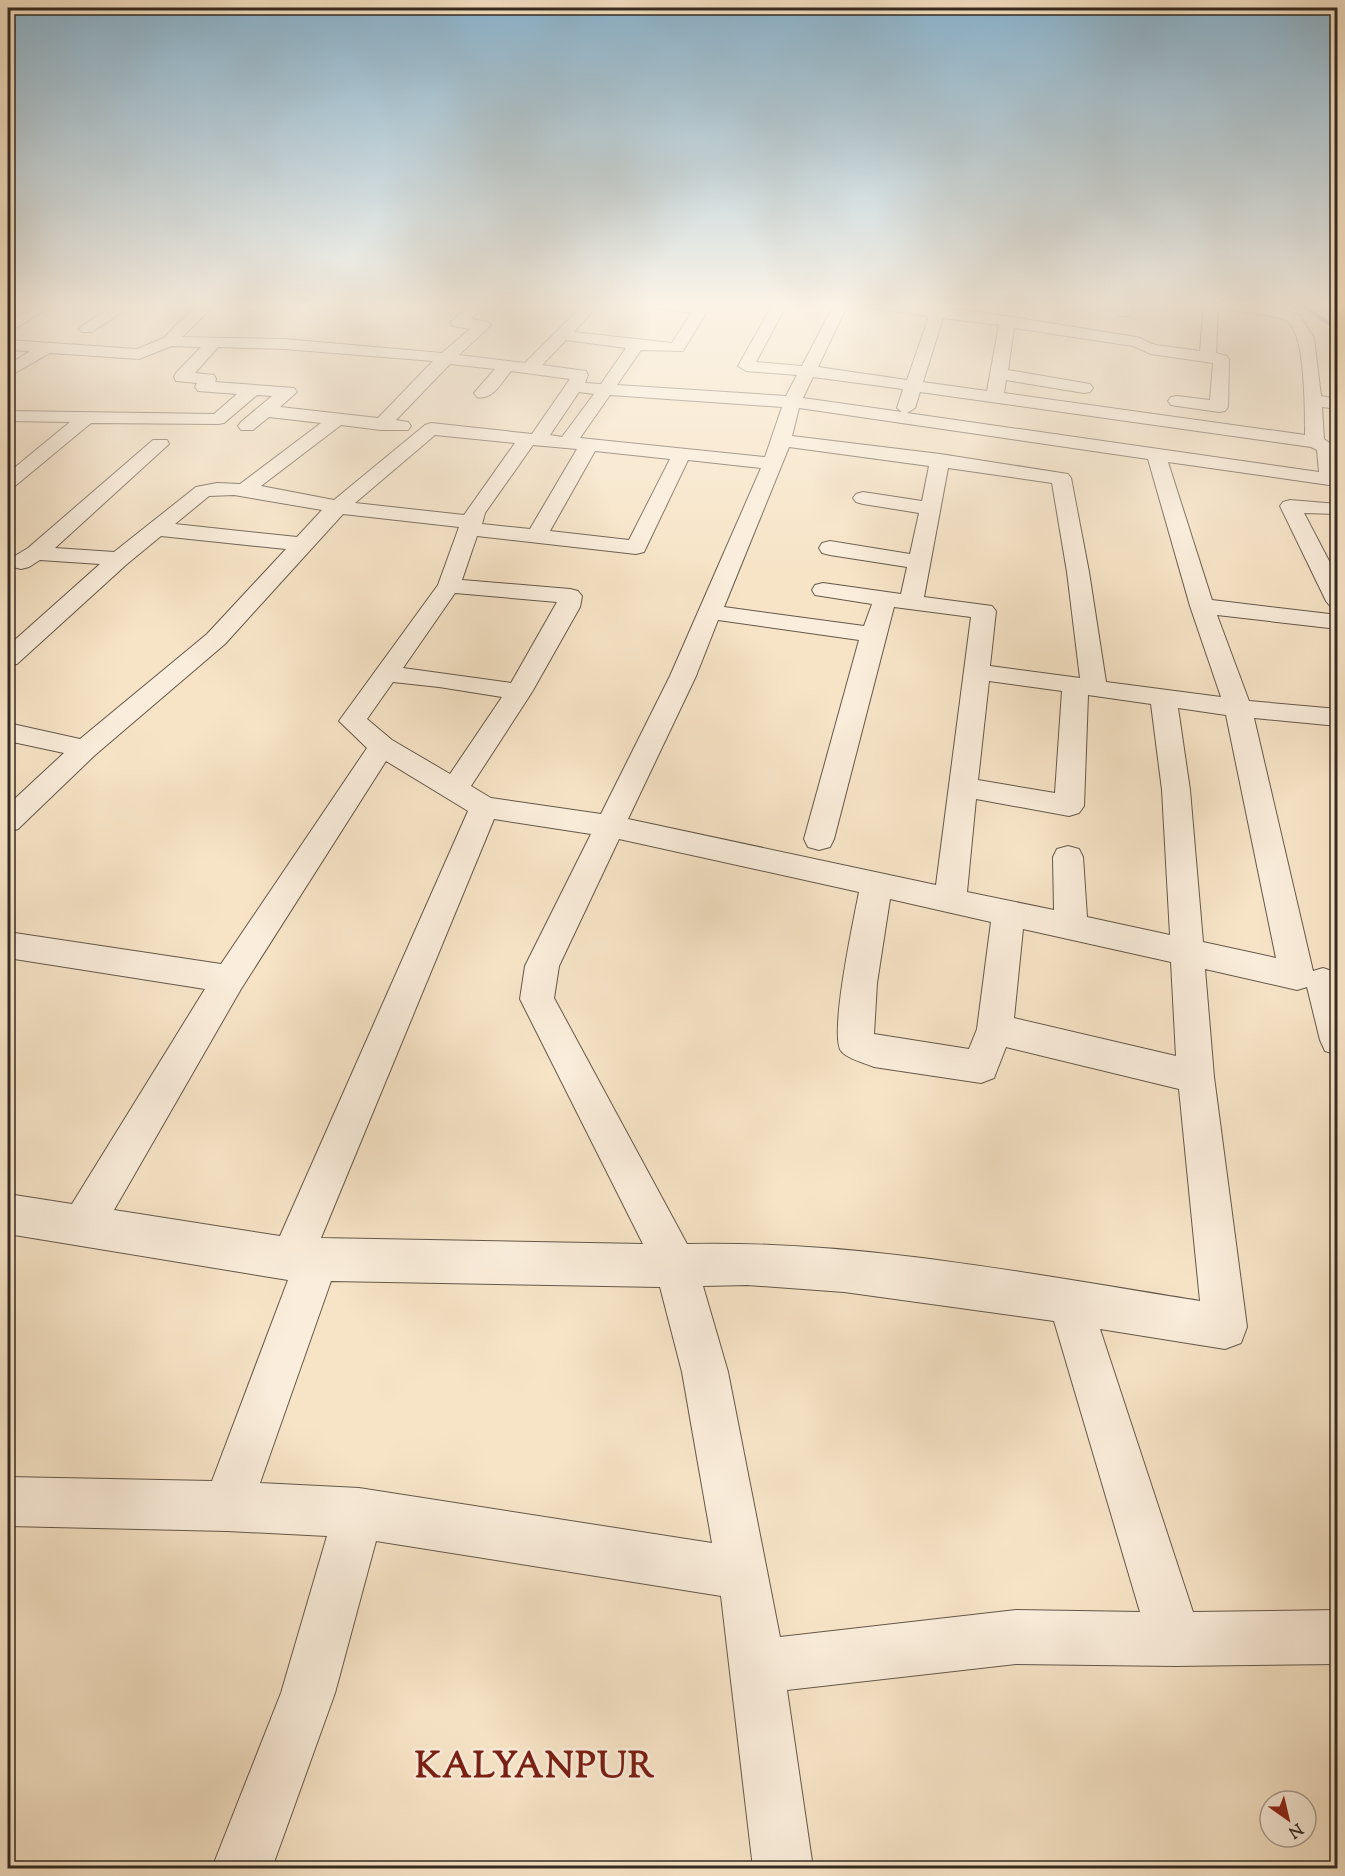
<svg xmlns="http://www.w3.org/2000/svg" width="1345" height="1876" font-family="'Sorts Mill Goudy',serif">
<rect width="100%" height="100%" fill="#f7e4c7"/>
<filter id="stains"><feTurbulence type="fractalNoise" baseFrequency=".00333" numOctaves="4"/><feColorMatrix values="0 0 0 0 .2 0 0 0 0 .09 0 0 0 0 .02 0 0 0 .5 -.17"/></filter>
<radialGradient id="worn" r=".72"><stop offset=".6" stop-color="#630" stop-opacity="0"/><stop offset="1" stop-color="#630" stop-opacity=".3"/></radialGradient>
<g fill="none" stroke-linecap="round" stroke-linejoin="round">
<polyline stroke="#73837c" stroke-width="4" points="1300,304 1338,329"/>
<g stroke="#65584a" stroke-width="2">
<g id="minor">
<polygon points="37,304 54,304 13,330 8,332 8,321"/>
<polygon points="117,304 134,304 92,332 82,332 79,329 82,326"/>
<path d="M200,304H216L182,337L284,339L442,353L470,329L453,326L450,323L453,320L470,304H486L471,319L488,322L491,325L459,355L525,363L584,304H599L574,332L672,343L691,313L656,308L649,304L701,306L708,310L683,351L641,350L617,385L786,396L797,375L746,371L738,366L773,304H787L756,362L802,366L834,304H848L818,367L907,380L929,316L874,308L867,304C957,304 1048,324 1137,337L1155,345L1200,351L1204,304H1243L1282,309L1300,316L1314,338L1321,396L1338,399V409L1322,407L1324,439L1335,447L1336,483L1329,485L1168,462L1212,600L1338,615V629L1217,615L1249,701L1338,709V726L1254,718L1313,971L1323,968L1335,972L1338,977V1055L1325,1051L1320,1040L1307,987L1297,990L1205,969L1214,1077L1247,1327L1241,1343L1225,1349L1100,1329L1193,1612L1338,1610V1664L1175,1666L1016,1664L787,1690L813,1868H753L721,1596L376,1541L335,1693L272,1868H212L281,1693L327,1536L227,1531L8,1526V1477L212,1481L288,1280L8,1234V1194L72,1204L205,989L8,958V932L221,964L367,748L339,721L438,585L459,527L343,514L225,644L95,755L18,829L8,832V805L64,753L8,741V723L80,739L207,634L286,549L161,536L127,564L17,664L8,666V646L100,564L40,560L29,567L21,569L13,567L10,562L13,557L28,548L153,440H167L169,444L55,548L114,552L196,487L217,483L240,484L321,423L269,417L253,430H241L238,426L241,422L272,396L257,395L224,423L218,424L91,423L15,486L8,488V473L70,422L8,421V411L214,414L237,394L198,391L195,387L197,383L176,381L174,377L176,373L201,347L172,346L139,359L50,353L8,377V365L30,351L8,350V340L137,349L164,338L179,322ZM1218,309C1234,311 1276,314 1287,321C1306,333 1305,413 1305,435L1004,393L1006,380L1084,393L1090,392L1093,388L1090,384L1084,383L1008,370L1014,328L1133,346L1151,354L1213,363L1210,400L1177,396L1171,397L1168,401L1171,405L1177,406L1219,412L1225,411L1228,407L1229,359L1227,356L1216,353ZM943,318L999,325L987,391L923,382ZM566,340L626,348L601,384L585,383L588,375L586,371L542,365ZM218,347L284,349L433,361L378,418L280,407L297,392L294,388L215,382L216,379L214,375L195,373ZM450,364L495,369L474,393L477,397C492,401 502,382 511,371L570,379L532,434L431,423L425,425L334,500L261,486L341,425L381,430H408L411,426L408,422L396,420ZM813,377L903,389L897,408L902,412L803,398ZM579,392L594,394L562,437L550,435ZM920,392L1311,447L1317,450L1319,472L907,413L915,408ZM610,395L782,407L765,457L580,438ZM799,408L1148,459L1190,606L1221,697L1106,682L1089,572L1071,478L1068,474L940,454L792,436ZM435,435L515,443L464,515L355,503ZM533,445L577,449L530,529L482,524L485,513ZM789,447L929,466L922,501L863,492L856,494L853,498L856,502L863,504L919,513L910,554L830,541L822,543L819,548L822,553L830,555L907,567L901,594L823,583L815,585L812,590L815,595L872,604L864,626L724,607ZM595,451L670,459L629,540L550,531ZM688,460L761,468L670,676L601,814L491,798L471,786L532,692L580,607L582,596L578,591L570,589L462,580L477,536L636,554L644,552ZM948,468L1052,483L1067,572L1080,678L990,666L996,611L992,606L924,597ZM234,495L322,510L297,537L175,524L209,496ZM455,593L557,602L511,683L403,668ZM894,607L971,617L936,885L628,819L696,676L718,620L859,640L804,839L808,847L819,850L830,847L834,839ZM989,681L1062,691L1055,793L978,780ZM393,682L439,687L502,697L450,774L392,740L367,719ZM1088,695L1151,704L1162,790L1170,935L1087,917L1083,857L1079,849L1068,846L1057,849L1053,857L1054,910L967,892L976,799L1069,816L1079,813L1084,806ZM1178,708L1226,715L1276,958L1203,942L1190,790ZM386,761L468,811L280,1236L114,1210L241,989ZM494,819L591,834L525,966L520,999L643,1244L321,1238ZM619,839L859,892C854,918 829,1034 841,1051C847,1059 865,1063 874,1067L981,1083L994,1078L1006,1047L1179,1089L1200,1301C1031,1274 859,1240 687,1244L554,998L559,966ZM890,899L991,922L977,1029L969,1049L874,1034L877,983ZM1023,929L1171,962L1176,1056L1014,1018ZM331,1281L660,1287L682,1372L712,1543L359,1488L260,1483ZM747,1285L844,1292L1054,1321L1140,1612L1016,1610L780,1637L728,1372L703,1286Z"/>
<polygon points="1119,304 1133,304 1130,316 1120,316 1117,313"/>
<polygon points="1290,500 1338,504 1338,514 1304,513 1338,578 1338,608 1330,606 1326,601 1280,506 1283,502"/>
</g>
</g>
<use href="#minor" fill="#faeddb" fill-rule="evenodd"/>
</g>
<linearGradient id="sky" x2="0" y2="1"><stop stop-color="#8ab8d5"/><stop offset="0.54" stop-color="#fbf3e6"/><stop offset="1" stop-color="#fbf3e6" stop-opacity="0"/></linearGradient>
<rect width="1345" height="567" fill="url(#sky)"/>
<g text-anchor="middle" stroke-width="5" stroke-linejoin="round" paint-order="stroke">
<g font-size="36" font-weight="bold" letter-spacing="1.5" fill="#7a1f14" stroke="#faeddb">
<text x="535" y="1777">KALYANPUR</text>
</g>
</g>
<rect width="1345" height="1876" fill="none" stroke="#f7e4c7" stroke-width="30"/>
<rect x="9" y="9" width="1327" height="1858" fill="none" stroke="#342a21" stroke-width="3"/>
<rect x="15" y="15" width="1315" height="1846" fill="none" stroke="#342a21" stroke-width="1.5"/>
<g transform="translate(1288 1819) rotate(146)"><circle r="28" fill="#faeddb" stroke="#ab9f91" stroke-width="1.5"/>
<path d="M0-4.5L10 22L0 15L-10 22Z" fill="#8f2418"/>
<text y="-9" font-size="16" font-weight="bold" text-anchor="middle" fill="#342a21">N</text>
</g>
<rect width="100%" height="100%" filter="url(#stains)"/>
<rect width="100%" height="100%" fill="url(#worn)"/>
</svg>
